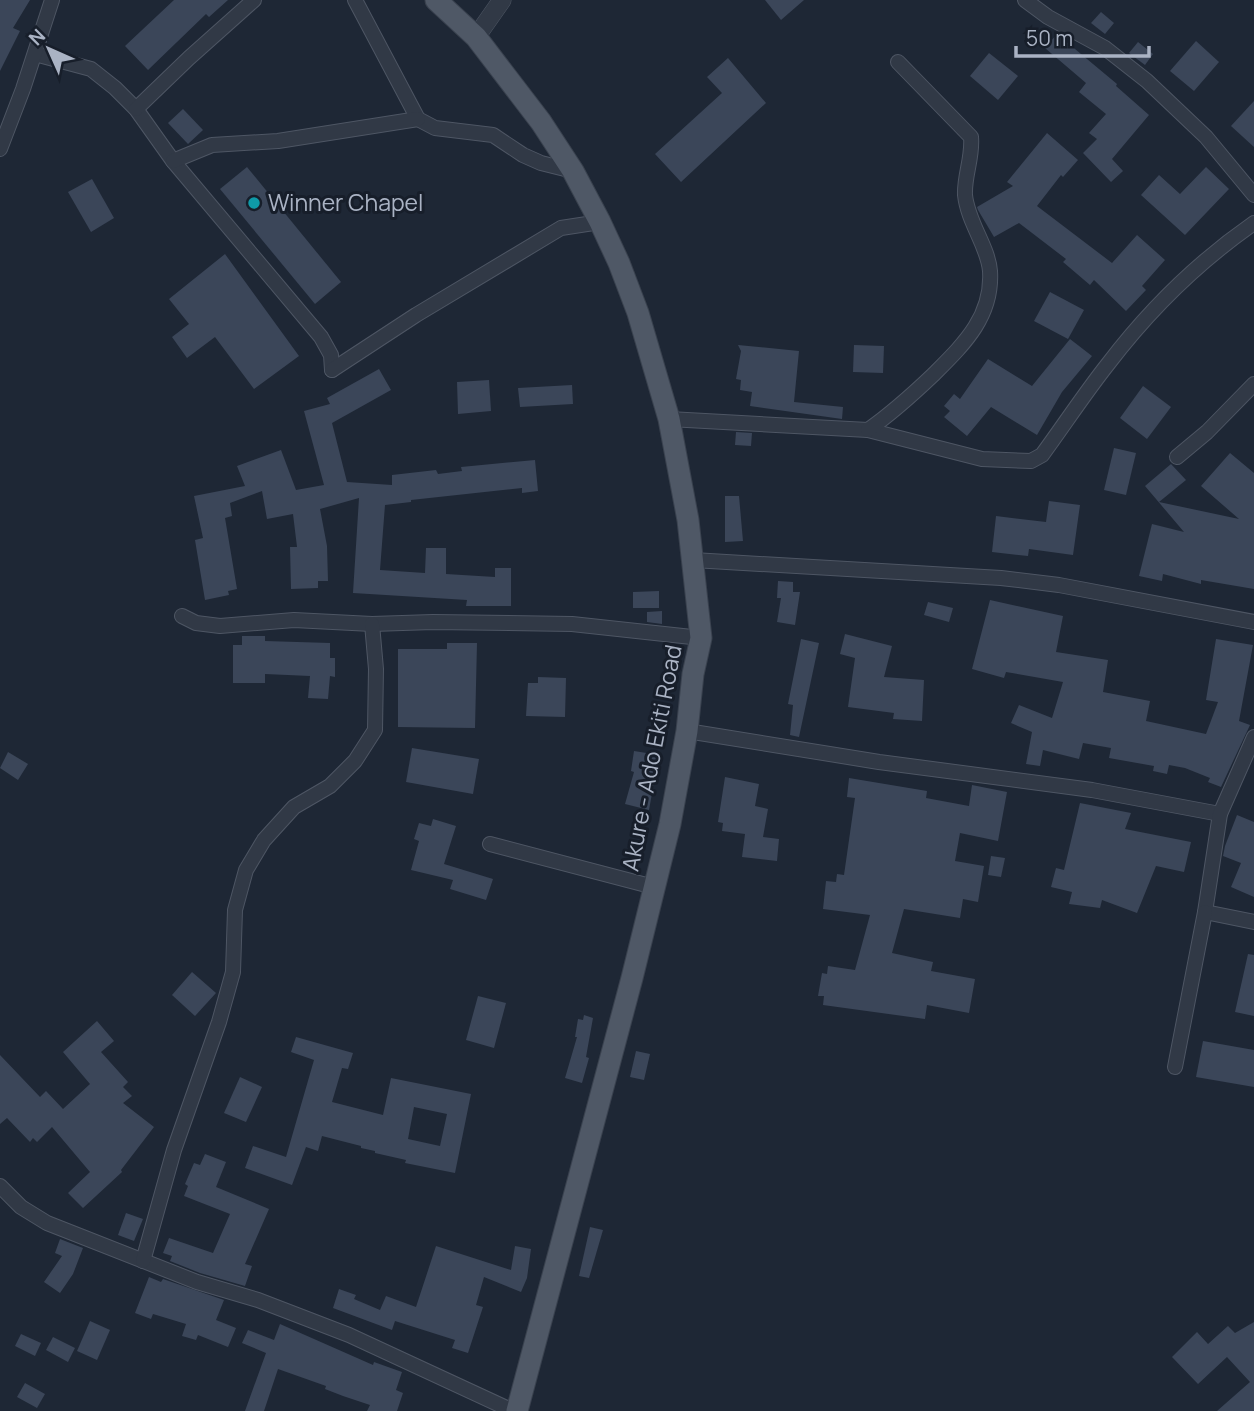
<svg xmlns="http://www.w3.org/2000/svg" width="1254" height="1411" font-family="Manrope,sans-serif">
<rect width="100%" height="100%" fill="#1e2735"/>
<g fill="#3b4659" fill-rule="evenodd">
<polygon points="0,0 30,0 13,28 20,31 0,71"/>
<polygon points="174,0 228,0 209,17 206,14 148,70 125,46"/>
<polygon points="765,0 804,0 781,20"/>
<polygon points="1101,12 1114,23 1105,34 1091,23"/>
<polygon points="1057,34 1117,84 1116,86 1149,115 1112,159 1123,171 1111,182 1083,153 1097,139 1089,133 1106,114 1079,92 1086,83 1045,48"/>
<polygon points="1196,41 1219,62 1194,91 1170,71"/>
<polygon points="1138,42 1153,54 1145,65 1129,53"/>
<polygon points="989,53 1018,76 998,100 970,76"/>
<polygon points="728,58 766,103 681,182 655,154 722,93 707,77"/>
<polygon points="1254,101 1254,147 1231,126"/>
<polygon points="183,109 203,130 188,144 168,123"/>
<polygon points="1047,133 1078,160 1063,177 1061,175 1037,206 1112,263 1137,235 1165,260 1142,286 1146,290 1126,311 1094,280 1090,285 1063,262 1066,259 1019,223 994,237 978,210 977,207 1013,186 1007,182"/>
<polygon points="247,167 341,282 315,304 220,189"/>
<polygon points="1206,167 1229,189 1185,235 1141,195 1159,175 1180,194"/>
<polygon points="92,179 114,218 91,232 68,192"/>
<polygon points="225,254 299,356 254,389 215,337 187,358 172,337 189,324 169,299"/>
<polygon points="1050,292 1084,310 1068,339 1034,321"/>
<polygon points="1070,339 1092,356 1062,392 1037,435 991,407 967,436 944,417 950,411 944,406 954,394 960,399 988,359 1032,386"/>
<polygon points="738,345 799,351 794,402 843,407 842,419 750,406 752,392 740,390 741,380 736,379 741,351"/>
<polygon points="854,345 884,346 883,373 853,372"/>
<polygon points="379,369 391,390 332,423 347,482 392,485 392,475 436,470 438,474 462,471 461,467 535,460 538,491 522,493 522,488 411,500 411,502 385,505 380,570 425,573 426,548 446,548 446,574 495,577 495,568 511,568 511,606 466,606 467,600 353,593 359,498 320,509 327,546 328,581 318,581 318,588 291,589 290,547 297,547 293,514 267,519 262,491 230,503 232,516 225,518 237,589 228,591 229,595 205,600 195,540 203,538 194,496 245,486 237,466 281,450 296,490 324,485 304,411 330,404 327,398"/>
<polygon points="489,380 491,411 458,414 457,382"/>
<polygon points="572,385 573,404 520,407 518,388"/>
<polygon points="1143,386 1171,407 1147,439 1120,418"/>
<polygon points="736,432 752,433 751,446 735,445"/>
<polygon points="1114,448 1136,453 1126,495 1104,490"/>
<polygon points="1230,453 1254,473 1254,589 1201,580 1201,584 1163,574 1162,581 1139,576 1152,524 1184,532 1145,486 1171,464 1186,480 1159,502 1239,519 1201,486"/>
<polygon points="725,496 739,496 743,541 725,542"/>
<polygon points="1049,501 1080,505 1073,555 1029,549 1028,556 992,552 996,516 1046,522"/>
<polygon points="778,581 793,582 793,592 800,592 795,625 777,622 781,598 777,598"/>
<polygon points="659,591 659,608 633,608 633,592"/>
<polygon points="990,600 1063,616 1056,652 1108,660 1103,692 1150,701 1146,721 1206,734 1218,702 1206,700 1216,639 1253,645 1239,721 1250,725 1221,787 1208,782 1210,778 1185,768 1169,765 1167,774 1153,771 1154,766 1109,758 1111,748 1083,743 1079,759 1043,750 1040,766 1026,764 1032,732 1011,723 1019,705 1052,718 1063,682 1006,672 1004,678 972,669"/>
<polygon points="928,602 953,608 949,622 924,615"/>
<polygon points="662,611 662,624 647,622 647,612"/>
<polygon points="845,634 892,646 884,677 924,680 922,721 893,719 894,713 848,707 855,658 840,654"/>
<polygon points="242,636 265,636 265,641 330,643 330,658 335,658 335,677 330,676 328,699 308,698 310,676 265,674 265,683 233,683 233,645 242,645"/>
<polygon points="801,639 819,643 799,737 790,735 793,705 788,704"/>
<polygon points="447,643 477,643 475,728 398,727 398,649 447,649"/>
<polygon points="538,677 566,678 565,717 526,716 528,683 538,683"/>
<polygon points="412,748 479,759 473,794 406,782"/>
<polygon points="634,751 659,755 649,810 625,804 634,772 631,771"/>
<polygon points="8,752 28,764 18,780 0,768"/>
<polygon points="725,777 759,784 755,806 768,809 763,837 779,839 777,861 742,857 745,834 722,831 723,823 718,822"/>
<polygon points="849,778 927,791 926,798 969,806 972,785 1007,792 998,841 960,833 955,861 984,866 978,902 963,899 960,918 904,909 892,953 933,962 931,971 975,979 969,1013 927,1005 925,1019 823,1005 824,996 818,996 822,973 827,974 828,966 855,970 870,915 823,909 826,881 836,882 837,874 844,875 855,798 847,797"/>
<polygon points="1080,803 1131,813 1125,829 1191,842 1184,872 1156,866 1137,913 1102,900 1100,908 1069,904 1072,892 1051,887 1056,868 1064,870"/>
<polygon points="1237,815 1254,822 1254,897 1231,887 1241,863 1223,856 1225,846"/>
<polygon points="433,819 456,826 444,864 493,879 486,900 450,889 453,880 411,870 419,841 414,839 419,823 431,826"/>
<polygon points="991,856 1005,858 1001,877 988,875"/>
<polygon points="1248,954 1254,955 1254,1016 1235,1012"/>
<polygon points="192,972 216,993 195,1016 172,995"/>
<polygon points="478,996 506,1003 494,1048 466,1040"/>
<polygon points="584,1015 593,1018 586,1057 589,1058 582,1083 565,1078 577,1037 575,1037 578,1019 583,1020"/>
<polygon points="97,1021 114,1041 101,1052 128,1082 123,1087 132,1096 123,1103 154,1127 121,1170 122,1172 83,1208 68,1193 90,1172 52,1127 37,1142 33,1138 30,1142 7,1118 0,1124 0,1055 40,1097 46,1091 63,1109 90,1084 63,1052"/>
<path d="M296,1037L353,1053L348,1069L342,1068L332,1102L383,1115L391,1078L471,1094L455,1173L405,1163L406,1160L375,1153V1151L361,1148V1146L322,1136L318,1151L306,1147L292,1185L245,1168L253,1146L286,1157L314,1060L291,1052ZM414,1107L447,1114L440,1146L408,1139Z"/>
<polygon points="1203,1041 1254,1050 1254,1087 1196,1077"/>
<polygon points="636,1051 650,1054 644,1080 630,1077"/>
<polygon points="240,1077 262,1087 246,1122 224,1113"/>
<polygon points="205,1154 226,1162 216,1187 269,1209 245,1264 252,1266 245,1286 200,1273 170,1261 172,1256 163,1253 169,1238 213,1253 230,1214 184,1196 188,1186 185,1184 194,1163 200,1165"/>
<polygon points="126,1213 143,1219 134,1241 118,1235"/>
<polygon points="590,1227 603,1230 589,1278 579,1276"/>
<polygon points="60,1239 83,1248 73,1274 60,1293 44,1282 62,1256 55,1253"/>
<polygon points="436,1246 511,1270 515,1246 531,1249 527,1278 521,1292 484,1277 476,1305 483,1307 468,1353 452,1348 455,1340 395,1321 392,1330 333,1308 339,1289 356,1295 354,1299 380,1310 386,1296 416,1307"/>
<polygon points="149,1277 161,1282 163,1279 224,1300 216,1320 236,1328 228,1347 198,1335 196,1340 182,1336 186,1324 153,1314 151,1319 135,1313"/>
<polygon points="90,1321 110,1330 97,1360 77,1351"/>
<polygon points="1254,1322 1254,1411 1217,1411 1250,1382 1227,1357 1198,1384 1172,1357 1197,1332 1208,1344 1228,1326 1235,1333"/>
<polygon points="280,1324 373,1365 374,1362 402,1372 396,1390 403,1393 397,1411 367,1411 370,1405 343,1396 325,1389 326,1386 278,1369 264,1411 245,1411 266,1353 242,1343 248,1330 274,1340"/>
<polygon points="21,1334 41,1343 35,1356 15,1346"/>
<polygon points="53,1337 75,1348 68,1362 46,1350"/>
<polygon points="25,1383 45,1394 37,1408 17,1397"/>
</g>
<g fill="none" stroke-linecap="round" stroke-linejoin="round">
<g stroke="#4e5664" stroke-width="16">
<g id="minor">
<polyline points="355,0 418,119 435,128 493,135 523,155 541,163 573,171"/>
<polyline points="1025,0 1048,17 1105,48 1147,81 1206,137 1254,195"/>
<polyline points="35,54 91,69 115,88 136,109 173,161 321,337 331,355 332,370"/>
<polyline points="136,109 189,58 254,0"/>
<polyline points="0,149 23,89 52,0"/>
<polyline points="173,161 212,145 278,141 418,119"/>
<polyline points="332,370 416,315 561,228 600,222"/>
<path d="M669,419L868,430L982,459L1031,461L1042,455C1064,425 1085,393 1108,364C1150,309 1198,262 1254,223"/>
<path d="M868,430C892,413 912,395 933,375C963,345 993,317 990,271C988,246 968,223 965,195C964,176 973,157 971,137L898,62"/>
<polyline points="1177,457 1207,432 1254,384"/>
<polyline points="693,560 1001,578 1059,585 1254,622"/>
<polyline points="182,616 196,623 220,626 294,620 372,624 433,622 572,624 701,638"/>
<polyline points="687,731 879,762 1092,790 1220,814"/>
<polyline points="1254,737 1220,814 1205,912 1254,922"/>
<polyline points="490,844 654,887"/>
<polyline points="1175,1067 1205,912"/>
<polyline points="0,1186 21,1207 47,1223 197,1282 258,1300 349,1335 513,1411"/>
<polyline points="143,1261 174,1150 219,1022 233,972 235,910 246,870 264,840 294,807 330,786 355,761 375,730 376,669 372,624"/>
</g>
</g>
<g stroke="#4e5664" stroke-width="19">
<polyline id="tertiary" points="476,37 502,0"/>
</g>
<g stroke="#3a424f" stroke-width="23">
<polyline id="primary" points="436,0 476,37 541,122 573,171 600,222 619,263 638,313 669,419 688,520 701,638 693,674 687,731 670,824 632,978 517,1411"/>
</g>
<use href="#minor" stroke="#313946" stroke-width="14"/>
<use href="#tertiary" stroke="#313946" stroke-width="18"/>
<use href="#primary" stroke="#4f5866" stroke-width="21"/>
</g>
<circle fill="#0f9aa8" stroke="#171e2a" stroke-width="2.5" cx="254" cy="203" r="7"/>
<g text-anchor="middle" stroke-width="6" stroke-linejoin="round" paint-order="stroke">
<g font-size="23" fill="#aab3c4" stroke="#171e2a" text-anchor="start">
<text x="268" y="211">Winner Chapel</text>
</g>
<g font-size="23" fill="#aab3c4" stroke="#171e2a">
<text transform="translate(652 758) rotate(-79)" y="8">Akure - Ado Ekiti Road</text>
</g>
</g>
<g transform="translate(49 49) rotate(315)" stroke="#171e2a" stroke-width="5" paint-order="stroke">
<path d="M0-5L12 26L0 18L-12 26Z" fill="#aab3c4"/>
<text y="-10" font-size="19" font-weight="bold" text-anchor="middle" fill="#aab3c4">N</text>
</g>
<path d="M1016 46v10h133v-10" fill="none" stroke="#aab3c4" stroke-width="3.5"/>
<text x="1026" y="46" font-size="21" fill="#aab3c4" stroke="#171e2a" stroke-width="5" paint-order="stroke">50 m</text>
</svg>
